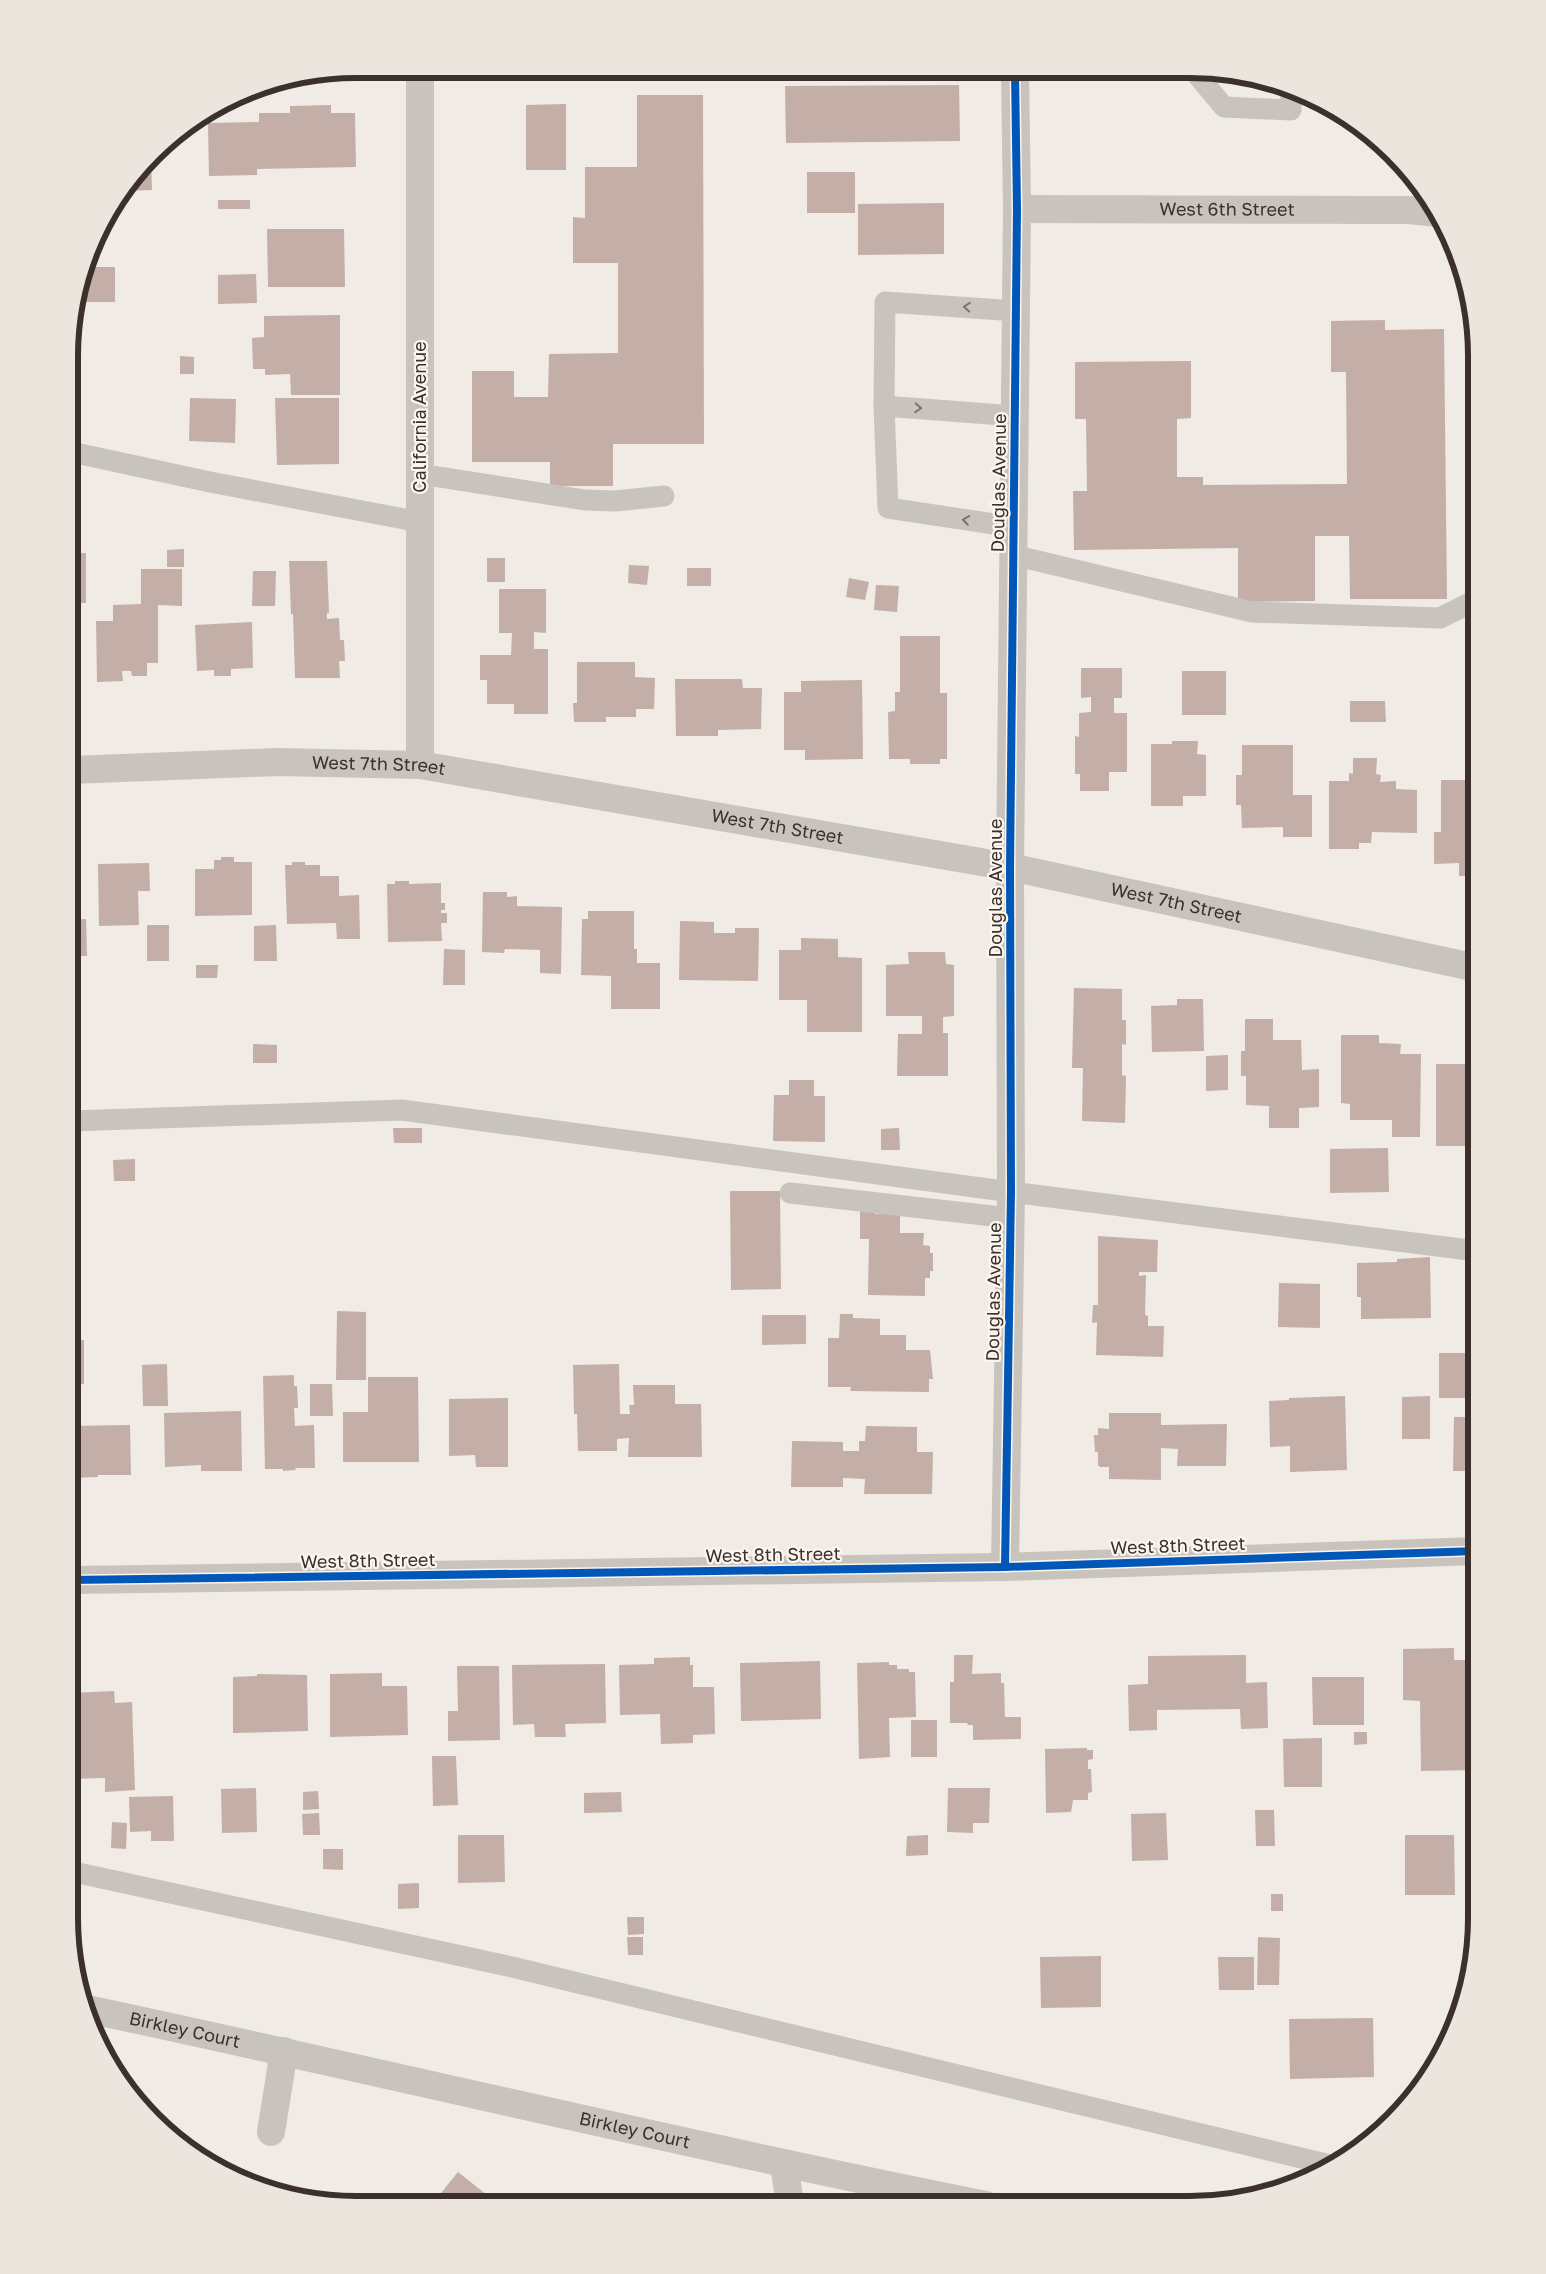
<svg xmlns="http://www.w3.org/2000/svg" width="1546" height="2274" font-family="'Golos Text',sans-serif">
<rect width="100%" height="100%" fill="#f0ebe5"/>
<g fill="#c3afa7">
<polygon points="959,85 960,141 786,143 785,86"/>
<polygon points="637,95 703,95 704,444 613,444 613,486 550,486 550,462 472,462 472,371 514,371 514,397 548,397 549,354 618,353 618,263 573,263 573,217 585,218 585,167 637,167"/>
<polygon points="566,104 566,170 526,170 526,105"/>
<polygon points="331,105 331,113 355,113 356,167 257,169 257,175 209,176 208,123 259,122 259,113 290,113 290,106"/>
<polygon points="151,159 152,190 125,191"/>
<rect x="807" y="172" width="48" height="41"/>
<rect x="218" y="200" width="32" height="9"/>
<polygon points="944,203 944,254 858,255 858,204"/>
<polygon points="267,229 344,229 345,287 268,287"/>
<polygon points="88,267 115,267 115,302 85,302 84,279"/>
<polygon points="256,274 257,303 218,304 218,275"/>
<polygon points="340,315 340,395 291,395 290,374 265,375 265,369 253,369 252,338 264,337 264,316"/>
<polygon points="1385,320 1385,330 1444,329 1447,599 1350,599 1349,536 1315,536 1315,601 1238,602 1238,548 1074,550 1073,491 1087,491 1086,419 1075,419 1075,362 1191,361 1191,418 1177,419 1177,477 1203,477 1203,485 1347,484 1346,372 1331,372 1331,321"/>
<polygon points="180,356 194,357 194,374 180,374"/>
<polygon points="71,391 74,391 73,424 71,424"/>
<polygon points="190,398 236,399 235,443 189,441"/>
<polygon points="275,398 339,398 339,464 277,465"/>
<polygon points="184,549 184,567 167,567 167,550"/>
<rect x="71" y="553" width="15" height="50"/>
<rect x="487" y="558" width="18" height="24"/>
<polygon points="289,561 327,561 329,613 327,613 327,619 339,618 340,640 344,640 345,661 339,661 340,678 295,678 293,614 291,614"/>
<polygon points="629,565 649,566 647,585 628,583"/>
<rect x="687" y="568" width="24" height="18"/>
<polygon points="141,569 182,569 182,606 158,605 158,663 147,663 147,676 132,676 131,671 122,671 123,681 97,682 96,621 113,621 113,605 141,604"/>
<polygon points="253,571 276,571 275,606 252,606"/>
<polygon points="849,578 869,582 865,600 846,597"/>
<polygon points="876,585 899,586 897,612 874,610"/>
<polygon points="499,589 546,589 546,633 534,632 534,649 548,649 548,714 514,714 514,704 487,704 487,680 480,680 480,655 511,655 512,633 499,633"/>
<polygon points="252,622 253,668 231,669 231,676 214,676 214,670 197,671 195,625"/>
<polygon points="900,636 940,636 940,693 947,693 947,759 940,759 940,764 910,764 910,759 889,759 888,712 895,711 895,692 900,692"/>
<polygon points="577,662 635,662 635,677 655,678 654,709 636,709 636,717 606,717 606,722 574,722 573,703 577,703"/>
<polygon points="1081,668 1122,668 1122,698 1114,698 1114,713 1127,713 1127,772 1109,772 1109,791 1080,791 1080,774 1075,774 1075,736 1079,737 1079,713 1091,712 1091,697 1081,698"/>
<rect x="1182" y="671" width="44" height="44"/>
<polygon points="675,679 742,679 743,688 762,688 761,729 718,730 718,736 676,736"/>
<polygon points="862,680 863,759 805,760 805,750 784,750 784,692 801,692 801,681"/>
<polygon points="1350,701 1385,701 1386,722 1350,722"/>
<polygon points="1172,741 1198,741 1197,754 1206,755 1206,796 1183,796 1183,806 1151,806 1151,744 1172,744"/>
<polygon points="1242,745 1293,745 1293,795 1312,795 1312,837 1283,837 1283,827 1242,828 1241,805 1236,805 1236,775 1242,775"/>
<polygon points="1353,758 1377,758 1376,774 1381,775 1380,782 1396,781 1396,789 1417,790 1417,833 1372,832 1371,843 1359,843 1359,849 1329,849 1329,781 1349,781 1349,773 1353,774"/>
<polygon points="1441,780 1477,780 1477,880 1465,880 1465,876 1459,876 1459,863 1434,864 1434,832 1441,832"/>
<polygon points="221,857 234,857 234,862 252,862 252,915 195,916 195,869 214,869 214,860 221,860"/>
<polygon points="292,862 305,862 305,865 320,865 320,876 339,876 339,896 359,895 360,939 337,939 336,923 287,924 285,865 292,865"/>
<polygon points="149,863 150,891 138,891 139,925 99,926 98,864"/>
<polygon points="395,881 409,881 409,884 441,883 441,903 445,903 445,910 441,910 441,913 447,913 447,923 441,923 442,941 388,942 387,884 395,884"/>
<polygon points="483,892 507,892 507,897 517,896 517,906 562,907 561,974 540,973 540,950 505,949 504,953 482,952"/>
<polygon points="588,911 634,911 634,949 637,949 637,963 660,963 660,1009 611,1009 611,976 581,975 582,919 588,919"/>
<polygon points="86,919 87,956 70,956 70,920"/>
<polygon points="680,921 714,922 714,933 735,933 735,928 759,928 758,981 679,980"/>
<rect x="147" y="925" width="22" height="36"/>
<polygon points="276,925 277,961 254,961 254,926"/>
<polygon points="801,938 838,939 838,957 862,958 862,1032 807,1032 807,1000 779,1000 779,950 801,950"/>
<polygon points="444,949 465,950 465,985 443,985"/>
<polygon points="908,952 945,952 946,964 954,965 954,1016 943,1017 943,1033 948,1033 948,1076 897,1076 898,1034 922,1034 922,1016 886,1016 886,965 909,964"/>
<polygon points="196,965 218,965 217,978 196,978"/>
<polygon points="1074,988 1122,989 1122,1020 1126,1020 1126,1045 1122,1044 1122,1075 1126,1076 1125,1123 1082,1121 1083,1068 1072,1068"/>
<polygon points="1177,999 1203,999 1204,1051 1152,1052 1151,1006 1177,1005"/>
<polygon points="1245,1019 1273,1019 1273,1040 1301,1040 1302,1070 1319,1069 1319,1107 1299,1108 1299,1128 1269,1128 1269,1106 1246,1105 1246,1076 1241,1076 1241,1051 1245,1051"/>
<polygon points="1341,1035 1379,1035 1379,1043 1401,1044 1400,1054 1421,1054 1420,1137 1392,1137 1392,1120 1350,1120 1350,1104 1341,1103"/>
<polygon points="253,1044 277,1045 277,1063 253,1063"/>
<polygon points="1228,1055 1228,1090 1206,1091 1206,1056"/>
<rect x="1436" y="1064" width="41" height="82"/>
<polygon points="789,1080 814,1080 814,1096 825,1096 825,1142 773,1141 774,1095 789,1095"/>
<polygon points="393,1128 422,1128 422,1143 394,1143"/>
<polygon points="899,1128 900,1150 881,1150 881,1129"/>
<polygon points="1388,1148 1389,1192 1330,1193 1330,1149"/>
<polygon points="135,1159 135,1181 114,1181 113,1160"/>
<polygon points="730,1191 780,1191 781,1289 731,1290"/>
<polygon points="875,1210 875,1214 900,1214 900,1233 924,1233 923,1245 930,1246 930,1253 933,1253 933,1271 930,1271 930,1278 925,1278 925,1296 868,1295 869,1239 860,1239 860,1211"/>
<polygon points="1098,1236 1158,1240 1157,1272 1139,1272 1139,1276 1146,1275 1145,1315 1148,1316 1148,1326 1164,1326 1163,1357 1096,1355 1097,1322 1092,1323 1093,1305 1098,1305"/>
<polygon points="1430,1257 1431,1318 1361,1319 1361,1297 1357,1297 1357,1263 1397,1262 1397,1259"/>
<polygon points="1279,1283 1320,1284 1320,1328 1278,1327"/>
<polygon points="337,1311 366,1312 366,1380 336,1380"/>
<polygon points="840,1314 853,1314 853,1318 880,1319 880,1335 906,1335 906,1350 930,1350 933,1379 929,1379 929,1392 850,1391 851,1387 828,1387 828,1338 839,1338"/>
<polygon points="762,1315 806,1315 806,1344 762,1345"/>
<polygon points="70,1340 84,1340 84,1384 70,1385"/>
<polygon points="1439,1353 1477,1353 1477,1387 1466,1386 1466,1398 1439,1398"/>
<polygon points="167,1364 168,1406 143,1406 142,1365"/>
<polygon points="619,1364 620,1414 630,1414 629,1405 634,1405 633,1385 675,1385 675,1404 701,1404 702,1457 628,1457 629,1438 617,1439 617,1451 578,1451 577,1414 574,1414 573,1365"/>
<polygon points="294,1375 294,1386 297,1386 298,1408 294,1408 295,1426 314,1425 315,1468 295,1468 296,1470 283,1471 283,1469 265,1469 263,1376"/>
<polygon points="368,1377 418,1377 419,1462 343,1462 343,1412 368,1412"/>
<polygon points="310,1384 332,1384 333,1416 310,1416"/>
<polygon points="1345,1396 1347,1470 1290,1472 1290,1446 1270,1447 1269,1401 1289,1400 1289,1398"/>
<polygon points="1430,1396 1430,1439 1402,1439 1402,1397"/>
<polygon points="508,1398 508,1467 476,1467 475,1455 449,1456 449,1399"/>
<polygon points="241,1411 242,1471 201,1471 201,1465 165,1467 164,1413"/>
<polygon points="1109,1413 1161,1413 1161,1425 1227,1424 1226,1466 1177,1466 1178,1449 1161,1448 1161,1480 1109,1479 1109,1467 1100,1467 1098,1465 1098,1452 1095,1452 1094,1435 1098,1435 1098,1428 1109,1429"/>
<polygon points="1454,1417 1477,1417 1477,1471 1453,1471"/>
<polygon points="130,1425 131,1475 98,1475 98,1477 69,1478 70,1426"/>
<polygon points="866,1426 917,1427 917,1452 933,1452 932,1494 864,1494 865,1479 843,1478 843,1487 791,1487 792,1441 843,1442 843,1451 859,1451 859,1441 865,1441"/>
<polygon points="1454,1648 1454,1660 1477,1660 1477,1770 1421,1771 1420,1701 1403,1700 1403,1649"/>
<polygon points="954,1655 973,1655 972,1674 1001,1673 1001,1683 1004,1683 1005,1717 1021,1717 1021,1739 973,1740 973,1725 968,1725 967,1723 950,1723 950,1682 954,1682"/>
<polygon points="1246,1655 1246,1683 1267,1682 1268,1728 1241,1729 1240,1709 1157,1710 1157,1730 1129,1731 1128,1685 1148,1684 1148,1656"/>
<polygon points="690,1657 690,1665 693,1665 693,1687 714,1687 715,1734 693,1735 693,1743 661,1744 660,1714 620,1715 619,1665 654,1664 654,1658"/>
<polygon points="820,1661 821,1719 741,1721 740,1663"/>
<polygon points="889,1662 889,1665 897,1665 897,1669 909,1669 909,1672 915,1672 916,1717 889,1718 890,1757 859,1759 857,1663"/>
<polygon points="605,1664 606,1723 565,1724 566,1737 535,1737 534,1724 513,1725 512,1665"/>
<polygon points="457,1666 499,1666 500,1740 448,1741 448,1711 458,1711"/>
<polygon points="382,1673 382,1686 407,1686 408,1735 330,1737 330,1674"/>
<polygon points="257,1674 307,1675 308,1731 233,1733 233,1677 257,1676"/>
<polygon points="1312,1677 1364,1677 1364,1725 1313,1725"/>
<polygon points="114,1691 115,1703 132,1702 135,1790 105,1792 105,1778 69,1779 69,1693"/>
<rect x="911" y="1720" width="26" height="37"/>
<polygon points="1354,1732 1367,1732 1367,1744 1354,1745"/>
<polygon points="1322,1738 1322,1787 1284,1787 1283,1739"/>
<polygon points="1087,1748 1087,1750 1093,1750 1093,1759 1088,1760 1088,1769 1091,1769 1092,1792 1088,1793 1088,1800 1073,1800 1071,1812 1046,1813 1045,1749"/>
<polygon points="432,1756 456,1756 458,1805 433,1806"/>
<polygon points="256,1788 257,1832 222,1833 221,1789"/>
<polygon points="948,1788 990,1788 989,1823 973,1823 973,1833 947,1832"/>
<polygon points="318,1791 319,1809 303,1810 303,1792"/>
<polygon points="621,1792 622,1812 584,1813 584,1793"/>
<polygon points="173,1796 174,1841 151,1841 151,1831 130,1832 129,1797"/>
<polygon points="1255,1810 1274,1810 1275,1846 1256,1846"/>
<polygon points="319,1813 320,1835 303,1835 302,1814"/>
<polygon points="1166,1813 1168,1860 1132,1861 1131,1814"/>
<polygon points="112,1822 127,1823 126,1849 111,1848"/>
<polygon points="458,1835 504,1835 505,1882 458,1883"/>
<polygon points="928,1835 928,1855 906,1856 907,1836"/>
<polygon points="1405,1835 1454,1835 1455,1895 1405,1895"/>
<polygon points="323,1849 343,1849 343,1870 323,1869"/>
<polygon points="419,1883 419,1908 398,1909 398,1884"/>
<rect x="1271" y="1894" width="12" height="17"/>
<polygon points="627,1917 644,1917 644,1934 628,1935"/>
<polygon points="627,1937 643,1937 643,1955 628,1955"/>
<polygon points="1258,1937 1280,1938 1279,1985 1257,1985"/>
<polygon points="1101,1956 1101,2007 1041,2008 1040,1957"/>
<polygon points="1218,1957 1254,1957 1254,1990 1219,1990"/>
<polygon points="1373,2018 1374,2077 1290,2079 1289,2019"/>
<polygon points="458,2172 497,2203 433,2203"/>
</g>
<g fill="none" stroke-linecap="round" stroke-linejoin="round">
<g stroke="#c9c3be" stroke-width="21">
<polyline points="1194,71 1224,107 1291,110 1291,88"/>
<polyline points="884,406 885,302 1016,311"/>
<polyline points="71,452 210,482 420,522"/>
<polyline points="420,474 585,500 615,501 664,496"/>
<polyline points="1014,527 888,508 884,406 1015,416"/>
<polyline points="1013,555 1252,612 1440,618 1476,600 1477,355"/>
<polyline points="70,1121 402,1110 1011,1192 1477,1251"/>
<polyline points="790,1193 1010,1218"/>
<polyline points="69,1871 512,1967 1330,2165"/>
</g>
<g stroke="#c9c3be" stroke-width="28">
<polyline points="420,69 420,765"/>
<path id="s1" d="M1017,209L1409,210L1437,213"/>
<path id="s2" d="M71,770L277,762L420,765L1010,867L1477,968"/>
<polyline points="1005,1567 1011,1192 1010,867 1017,209 1015,71"/>
<polyline points="69,1580 1005,1567 1477,1551"/>
<path id="s3" d="M87,2009C387,2073 685,2145 986,2205"/>
<polyline points="271,2132 284,2051"/>
<polyline points="784,2164 790,2204"/>
</g>
<g stroke="#fbf5ee" stroke-width="11">
<g id="cycleway">
<polyline points="1005,1567 1011,1192 1010,867 1017,209 1015,71"/>
<polyline points="69,1580 1005,1567 1477,1551"/>
</g>
</g>
<use href="#cycleway" stroke="#0057b8" stroke-width="8"/>
</g>
<defs><path id="oneway-chevron" d="M-2-3.5L2.5 0L-2 3.5" fill="none" stroke-width="1.6" stroke-linecap="round" stroke-linejoin="round" transform="scale(1.25)"/></defs>
<g stroke="#7b726d">
<use href="#oneway-chevron" transform="translate(967 307) rotate(-176)"/>
<use href="#oneway-chevron" transform="translate(918 408) rotate(4)"/>
<use href="#oneway-chevron" transform="translate(966 520) rotate(-171)"/>
</g>
<g text-anchor="middle" stroke-width="4.5" stroke-linejoin="round" paint-order="stroke">
<g font-size="18" fill="#3b302b" stroke="#fbf5ee">
<text dy="6" stroke="none"><textPath href="#s1" startOffset="210">West 6th Street</textPath></text>
<text transform="translate(420 417) rotate(-90)" y="6">California Avenue</text>
<text transform="translate(999 483) rotate(-89)" y="6">Douglas Avenue</text>
<text dy="6" stroke="none"><textPath href="#s2" startOffset="308">West 7th Street</textPath></text>
<text dy="6" stroke="none"><textPath href="#s2" startOffset="712">West 7th Street</textPath></text>
<text transform="translate(996 888) rotate(-90)" y="6">Douglas Avenue</text>
<text dy="6" stroke="none"><textPath href="#s2" startOffset="1118">West 7th Street</textPath></text>
<text transform="translate(994 1292) rotate(-89)" y="6">Douglas Avenue</text>
<text transform="translate(1178 1546) rotate(-2)" y="6">West 8th Street</text>
<text transform="translate(773 1555) rotate(-1)" y="6">West 8th Street</text>
<text transform="translate(368 1561) rotate(-1)" y="6">West 8th Street</text>
<text dy="6" stroke="none"><textPath href="#s3" startOffset="100">Birkley Court</textPath></text>
<text dy="6" stroke="none"><textPath href="#s3" startOffset="561">Birkley Court</textPath></text>
</g>
</g>
<path d="M0 0H1546V2274H0ZM356 78H1190A278 278 0 0 1 1468 356V1918A278 278 0 0 1 1190 2196H356A278 278 0 0 1 78 1918V356A278 278 0 0 1 356 78Z" fill="#ece5de" fill-rule="evenodd"/>
<path fill="none" stroke="#3b302b" stroke-width="6" d="M356 78H1190A278 278 0 0 1 1468 356V1918A278 278 0 0 1 1190 2196H356A278 278 0 0 1 78 1918V356A278 278 0 0 1 356 78Z"/>
</svg>
